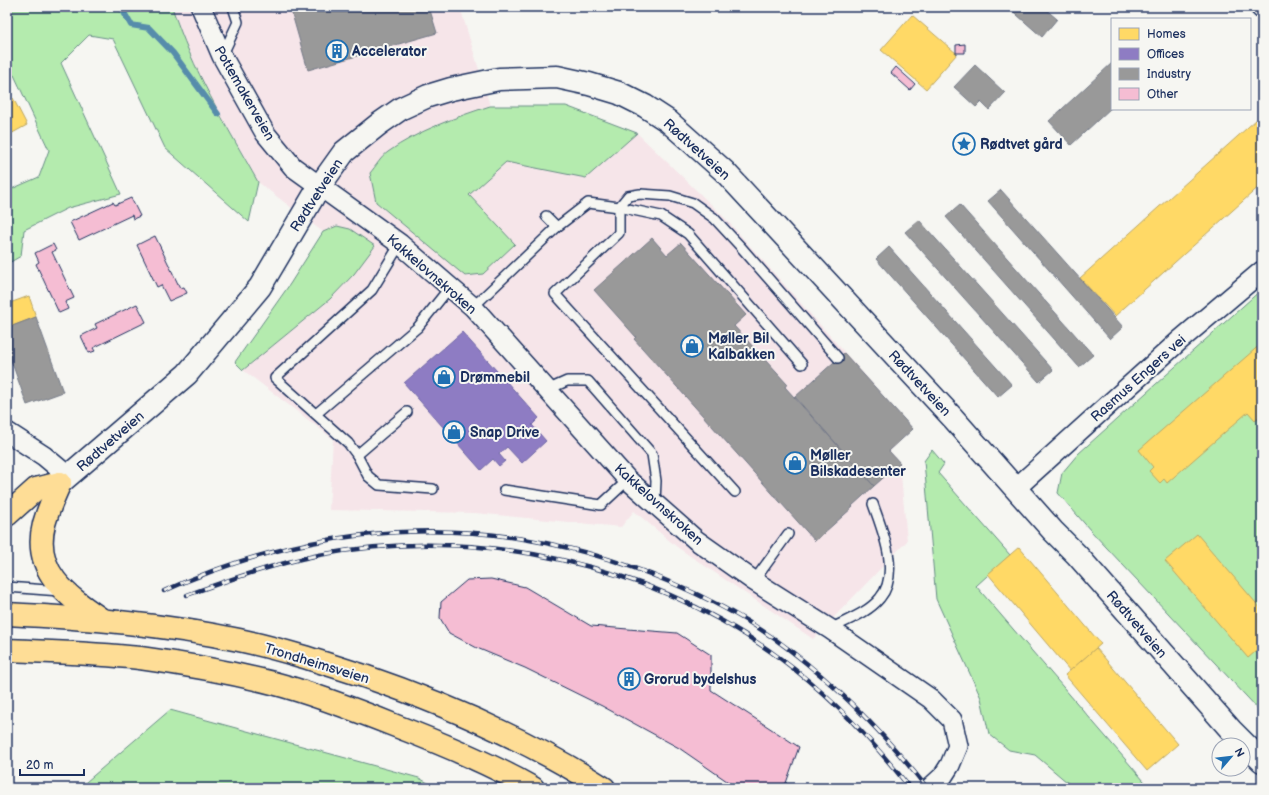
<svg xmlns="http://www.w3.org/2000/svg" width="1269" height="795" font-family="'Balsamiq Sans',sans-serif">
<rect width="100%" height="100%" fill="#f6f6f2"/>
<filter id="ink" filterUnits="userSpaceOnUse"><feTurbulence type="fractalNoise" baseFrequency=".025" numOctaves="2"/><feDisplacementMap in="SourceGraphic" scale="8" xChannelSelector="R" yChannelSelector="G"/><feConvolveMatrix kernelMatrix="1 2 1 2 8 2 1 2 1" color-interpolation-filters="sRGB"/></filter>
<g filter="url(#ink)">
<polygon fill="#f6e5e9" points="172,7 460,7 490,106 566,106 637,133 725,218 913,429 890,451 900,463 907,541 813,639 677,547 634,511 621,527 475,513 329,510 333,439 243,370 330,299 354,273 374,246 338,226 323,232 258,182 201,79 179,29"/>
<g fill="#b4ebae" stroke="#688d86">
<path d="M7,7H172C192,69 226,125 258,182L249,222L165,148L113,39L89,35L61,63L121,194L68,208L24,230L21,256L7,264V191L39,177L49,150L14,75L7,76Z"/>
<path d="M490,106H566L637,133L586,178L506,162L469,195L515,244L483,274L465,276L376,202L370,173C376,166 381,157 388,152C417,131 456,117 490,106Z"/>
<polygon points="337,226 350,229 375,246 354,274 330,299 243,370 235,362 290,284 323,232"/>
<polygon points="1262,289 1262,713 1091,531 1058,493 1062,473 1078,454"/>
<polygon points="932,450 944,464 938,473 1010,555 976,586 1150,788 1074,788 1035,755 1009,750 989,734 981,698 936,599 924,461"/>
<polygon points="170,710 419,778 437,788 79,788"/>
</g>
<g fill="#ffd966" stroke="#bba664">
<polygon points="912,15 957,54 926,89 881,50"/>
<polygon points="13,98 27,125 7,136 7,102"/>
<polygon points="1257,119 1262,125 1262,184 1115,316 1080,278"/>
<polygon points="29,296 36,317 7,328 7,304"/>
<polygon points="1262,343 1262,399 1258,403 1262,408 1262,415 1255,420 1248,412 1167,483 1164,479 1160,483 1149,471 1153,467 1139,450"/>
<polygon points="1197,534 1262,610 1262,646 1248,658 1165,561"/>
<polygon points="1019,547 1101,644 1070,671 988,574"/>
<polygon points="1096,648 1178,744 1147,771 1065,675"/>
</g>
<polygon fill="#8e7cc3" stroke="#6c65a5" points="462,332 539,418 532,425 546,441 522,463 507,447 499,454 505,461 499,466 493,459 481,470 404,383"/>
<g fill="#999" stroke="#737987">
<polygon points="290,7 429,7 437,33 308,70"/>
<polygon points="1008,7 1043,7 1057,19 1042,37"/>
<polygon points="1112,63 1112,107 1071,145 1049,121"/>
<polygon points="975,65 1005,93 989,110 981,102 976,107 954,87"/>
<polygon points="1001,190 1123,327 1110,339 988,201"/>
<polygon points="960,205 1093,355 1079,367 946,217"/>
<polygon points="919,220 1053,370 1039,382 905,232"/>
<polygon points="652,238 667,255 681,243 746,315 734,326 787,384 785,387 874,486 852,506 853,507 815,541 634,339 636,337 594,290"/>
<polygon points="889,247 1012,385 998,397 876,259"/>
<polygon points="36,317 63,392 27,405 7,349 7,328"/>
<polygon points="844,353 913,429 889,451 900,463 874,486 795,397"/>
</g>
<g fill="none" stroke-linecap="round" stroke-linejoin="round">
<polyline stroke="#568cab" stroke-width="6" points="121,7 131,25 149,28 173,53 218,114"/>
</g>
<g fill="#f5bdd3" stroke="#1b2f5e">
<polygon points="965,44 965,53 956,53 956,45"/>
<polygon points="896,67 915,84 910,90 891,73"/>
<polygon points="131,198 140,216 133,219 132,215 79,240 70,222 113,202 115,205"/>
<polygon points="155,236 180,288 184,287 187,293 169,301 161,285 157,287 137,245"/>
<polygon points="53,244 56,250 52,252 74,298 65,302 68,309 59,313 36,264 39,262 35,253"/>
<polygon points="137,304 146,322 93,348 95,351 89,353 81,336 97,328 95,324"/>
<polygon points="491,579 525,587 591,626 677,633 711,655 711,690 799,747 786,783 779,788 737,788 679,748 602,706 525,668 477,648 449,633 440,618 441,602 467,580"/>
</g>
<g fill="none" stroke-linecap="round" stroke-linejoin="round">
<g stroke="#1b2f5e" stroke-width="12">
<g id="service">
<polyline points="223,54 238,22 233,7"/>
<polyline points="546,216 557,227"/>
<polyline points="400,244 372,290 275,378 348,443 357,455 368,476 379,485 433,489"/>
<polyline points="473,307 557,227 588,203 619,207 661,216 688,234 802,364"/>
<polyline points="547,390 567,381 588,381 652,454 656,481 655,502"/>
<polyline points="316,414 418,327 450,287"/>
<polyline points="357,455 407,412"/>
<polyline points="504,490 601,505 628,480"/>
<polyline points="735,492 555,294 619,233 619,207 628,196 640,194 670,196 693,203 714,218 740,246 838,358"/>
<polyline points="754,581 788,534"/>
<polyline points="7,587 60,591"/>
<path d="M830,629C847,620 868,613 880,598C901,573 882,530 873,504"/>
</g>
</g>
<g stroke="#1b2f5e" stroke-width="22">
<g id="minor">
<polyline points="201,7 222,56 265,133 293,167 400,244 473,307 628,480 696,540 754,581 830,629 931,699 952,720 958,746 950,765 943,776 930,788"/>
<polyline points="1260,7 1262,9"/>
<polyline points="7,432 44,456 68,476"/>
<polyline points="1016,488 1179,341 1262,271"/>
</g>
</g>
<g stroke="#1b2f5e" stroke-width="25">
<polyline id="tertiary" points="60,483 187,374 260,287 319,187 344,152 379,124 402,108 428,96 451,89 499,79 557,77 589,84 619,93 645,106 668,121 724,171 953,418 1053,531 1077,555 1231,730 1262,761"/>
</g>
<g stroke="#1b2f5e" stroke-width="25">
<g id="trunk">
<path d="M60,483C54,496 48,510 44,524C32,571 67,596 101,619"/>
<polyline points="7,515 36,489 60,483"/>
<path d="M7,614C85,618 162,624 239,640C281,649 321,662 361,675C446,704 528,740 604,788"/>
<path d="M7,650C51,652 96,653 140,658C184,664 229,672 273,683C315,694 356,710 396,726C443,744 489,763 533,788"/>
</g>
</g>
<use href="#service" stroke="#f6f6f2" stroke-width="9"/>
<use href="#minor" stroke="#f6f6f2" stroke-width="19"/>
<use href="#tertiary" stroke="#f6f6f2" stroke-width="22"/>
<use href="#trunk" stroke="#fedd96" stroke-width="22"/>
<g stroke="#1b2f5e" stroke-width="4.5">
<g id="rail">
<path d="M164,591C329,516 504,510 672,583C714,601 755,623 791,651C843,691 887,737 927,788"/>
<path d="M187,595C231,579 274,564 319,555C478,525 651,563 781,659C831,696 872,740 910,788"/>
</g>
</g>
<use href="#rail" stroke="#f6f6f2" stroke-width="3" stroke-dasharray="9" stroke-linecap="butt"/>
</g>
</g>
<defs>
<g id="building-ring" transform="scale(1.15)"><circle r="9.5" fill="#f6f6f2" stroke="#1f6fb2" stroke-width="1.5"/><path d="M-4-6H4V6H1V3H-1V6H-4ZM-2.5-4.3h1.7v1.8h-1.7ZM.8-4.3h1.7v1.8H.8ZM-2.5-1h1.7V.8h-1.7ZM.8-1h1.7V.8H.8Z" fill="#1f6fb2"/></g>
<g id="sight-ring" transform="scale(1.15)"><circle r="9.5" fill="#f6f6f2" stroke="#1f6fb2" stroke-width="1.5"/><path d="M0-6L1.8-2.2L6-1.7L2.9 1.2L3.7 5.4L0 3.3L-3.7 5.4L-2.9 1.2L-6-1.7L-1.8-2.2Z" fill="#1f6fb2"/></g>
<g id="shop-ring" transform="scale(1.15)"><circle r="9.5" fill="#f6f6f2" stroke="#1f6fb2" stroke-width="1.5"/><path d="M-5-2.5h2.3a2.7 3.5 0 0 1 5.4 0H5L5.5 6h-11ZM-1.5-2.5h3a1.5 2.3 0 0 0-3 0Z" fill="#1f6fb2"/></g>
</defs>
<g fill-rule="evenodd">
<use href="#building-ring" x="337" y="51"/>
<use href="#sight-ring" x="964" y="144"/>
<use href="#shop-ring" x="692" y="346"/>
<use href="#shop-ring" x="444" y="377"/>
<use href="#shop-ring" x="454" y="432"/>
<use href="#shop-ring" x="795" y="463"/>
<use href="#building-ring" x="629" y="679"/>
</g>
<g text-anchor="middle" stroke-width="4" stroke-linejoin="round" paint-order="stroke">
<g font-size="14" font-weight="bold" fill="#1b2f5e" stroke="#f6f6f2" text-anchor="start">
<text x="352" y="56">Accelerator</text>
<text x="980" y="149">Rødtvet gård</text>
<text x="708" y="343">Møller Bil<tspan x="708" dy="16">Kalbakken</tspan></text>
<text x="460" y="382">Drømmebil</text>
<text x="470" y="437">Snap Drive</text>
<text x="810" y="460">Møller<tspan x="810" dy="16">Bilskadesenter</tspan></text>
<text x="644" y="684">Grorud bydelshus</text>
</g>
<g font-size="14" fill="#1b2f5e" stroke="#f6f6f2">
<text transform="translate(245 93) rotate(60)" y="5">Pottemakerveien</text>
<text transform="translate(697 149) rotate(42)" y="5">Rødtvetveien</text>
<text transform="translate(316 195) rotate(-57)" y="5">Rødtvetveien</text>
<text transform="translate(432 274) rotate(41)" y="5">Kakkelovnskroken</text>
<text transform="translate(1138 378) rotate(-42)" y="5">Rasmus Engers vei</text>
<text transform="translate(920 383) rotate(47)" y="5">Rødtvetveien</text>
<text transform="translate(110 441) rotate(-41)" y="5">Rødtvetveien</text>
<text transform="translate(659 504) rotate(42)" y="5">Kakkelovnskroken</text>
<text transform="translate(1137 624) rotate(49)" y="5">Rødtvetveien</text>
<text transform="translate(317 663) rotate(17)" y="5">Trondheimsveien</text>
</g>
</g>
<rect width="1269" height="795" fill="none" stroke="#f6f6f2" stroke-width="24"/>
<rect x="12" y="12" width="1245" height="771" fill="none" stroke="#1b2f5e" stroke-width="1.5" filter="url(#ink)"/>
<rect x="1111" y="18" width="140" height="92" fill="#f6f6f2" stroke="#9ea6b7"/>
<rect x="1119" y="28" width="20" height="12" fill="#ffd966" stroke="#9ea6b7"/>
<text x="1147" y="38" font-size="12" fill="#1b2f5e">Homes</text>
<rect x="1119" y="48" width="20" height="12" fill="#8e7cc3" stroke="#9ea6b7"/>
<text x="1147" y="58" font-size="12" fill="#1b2f5e">Offices</text>
<rect x="1119" y="68" width="20" height="12" fill="#999999" stroke="#9ea6b7"/>
<text x="1147" y="78" font-size="12" fill="#1b2f5e">Industry</text>
<rect x="1119" y="88" width="20" height="12" fill="#f5bdd3" stroke="#9ea6b7"/>
<text x="1147" y="98" font-size="12" fill="#1b2f5e">Other</text>
<g transform="translate(1231 757) rotate(62)"><circle r="19" fill="#f6f6f2" stroke="#9ea6b7"/>
<path d="M0-3L7 15L0 10L-7 15Z" fill="#1f6fb2"/>
<text y="-6" font-size="11" font-weight="bold" text-anchor="middle" fill="#1b2f5e">N</text>
</g>
<path d="M20 769v6h64v-6" fill="none" stroke="#1b2f5e" stroke-width="2"/>
<text x="26" y="769" font-size="12" fill="#1b2f5e" stroke="#f6f6f2" stroke-width="3" paint-order="stroke">20 m</text>
</svg>
